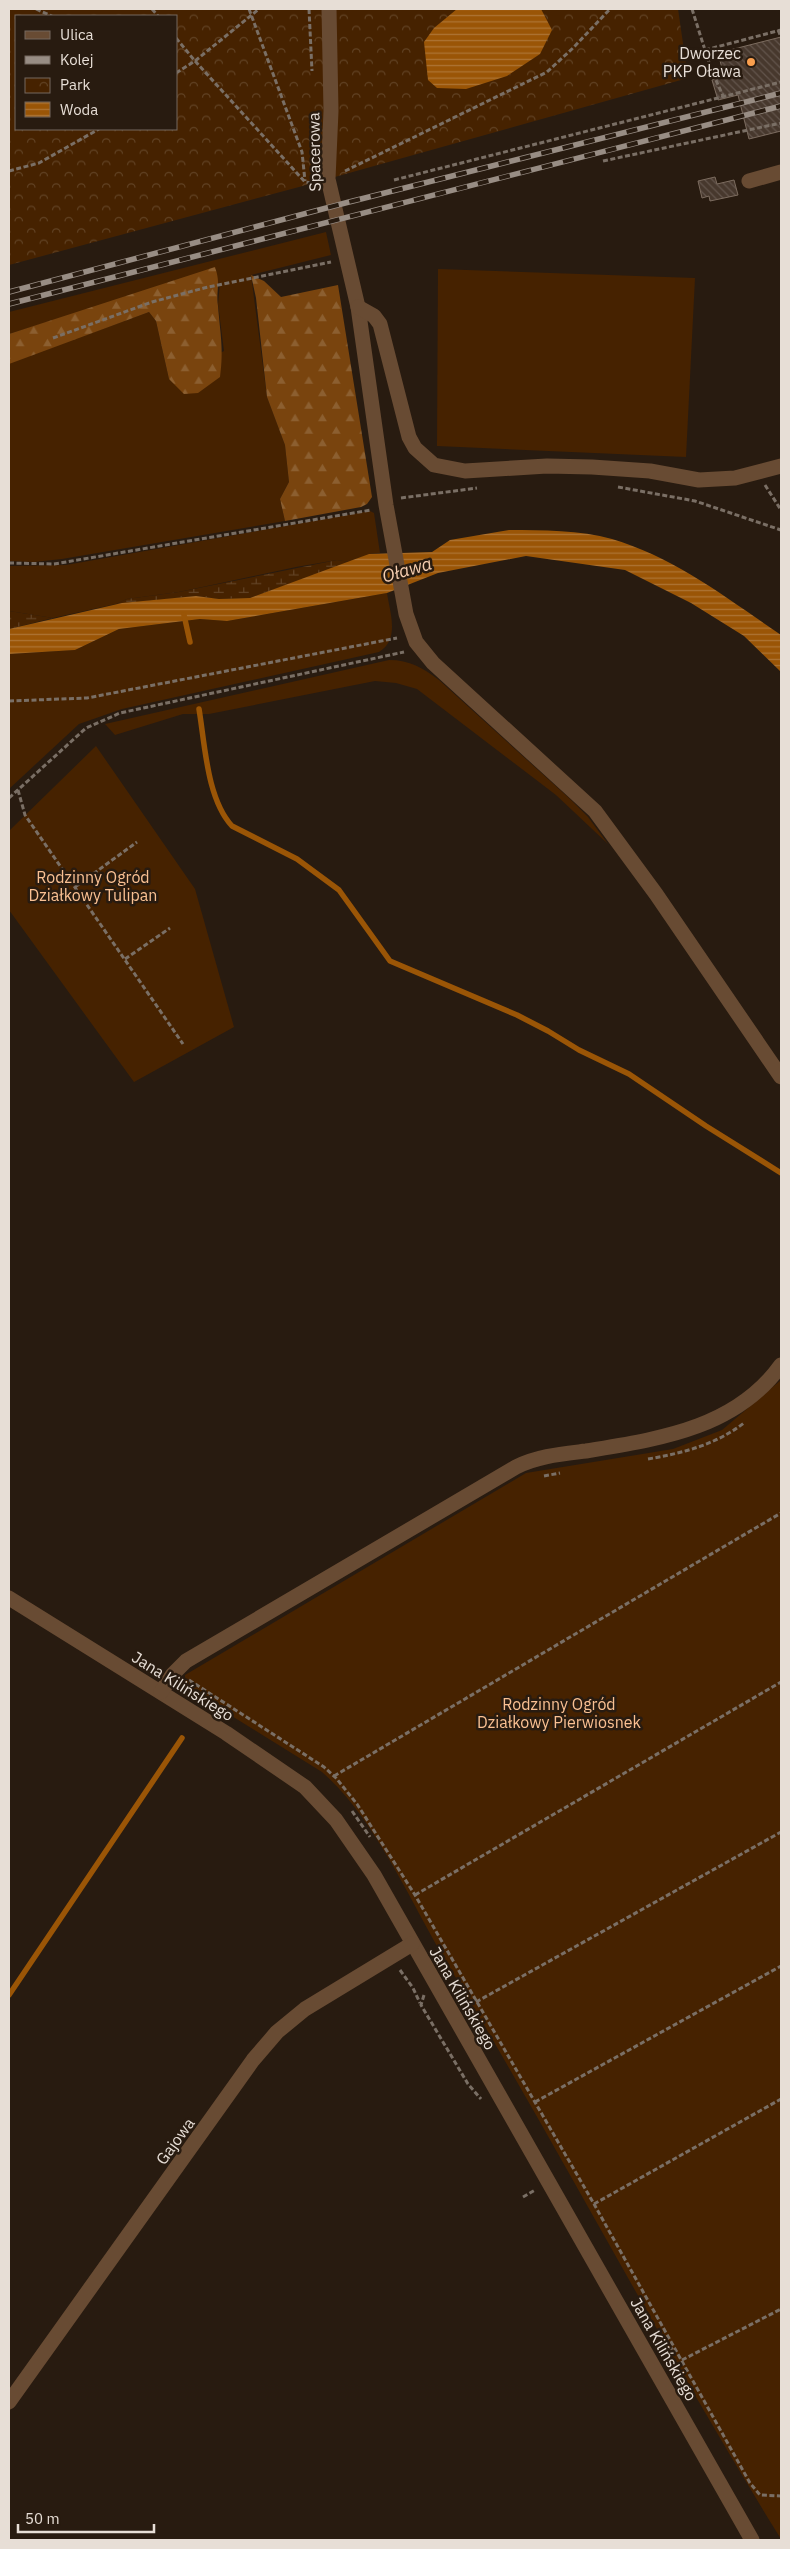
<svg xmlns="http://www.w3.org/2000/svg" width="790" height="2549" font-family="'IBM Plex Sans',sans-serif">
<defs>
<pattern id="forest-firs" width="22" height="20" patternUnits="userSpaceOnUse" patternTransform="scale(1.25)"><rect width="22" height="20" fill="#79440e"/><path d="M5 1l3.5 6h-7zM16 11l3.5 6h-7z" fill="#8c5f30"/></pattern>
<pattern id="wetland-marsh" width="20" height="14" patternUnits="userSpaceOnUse" patternTransform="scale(1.25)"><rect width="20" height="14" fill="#462200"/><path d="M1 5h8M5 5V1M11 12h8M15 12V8" fill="none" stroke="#614224"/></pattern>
<pattern id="park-crowns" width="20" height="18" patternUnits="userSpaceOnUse" patternTransform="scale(1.25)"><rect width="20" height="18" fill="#462200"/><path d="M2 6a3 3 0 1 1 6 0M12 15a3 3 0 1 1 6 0" fill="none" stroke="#614224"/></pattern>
<pattern id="water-rules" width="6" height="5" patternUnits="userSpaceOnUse" patternTransform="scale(1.25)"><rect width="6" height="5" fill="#9a5506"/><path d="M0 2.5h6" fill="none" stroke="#ad7535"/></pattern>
<pattern id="building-back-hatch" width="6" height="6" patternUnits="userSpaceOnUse" patternTransform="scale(1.25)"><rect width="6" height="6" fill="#47382d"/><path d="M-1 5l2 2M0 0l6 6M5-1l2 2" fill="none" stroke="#62544b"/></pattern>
</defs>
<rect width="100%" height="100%" fill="#281b10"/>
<g fill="#462200">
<polygon points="326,232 331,255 251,275 267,397 285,445 289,482 280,499 285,521 62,559 34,562 9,561 9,363 149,312 156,321 169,379 224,351 218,304 220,283 122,299 9,334 9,312"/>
<polygon points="438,269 695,278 686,457 437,446"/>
<polygon points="370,511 374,513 380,553 369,554 350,562 337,560 296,567 179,592 127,599 116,604 53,618 9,611 9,566 66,565"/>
<path d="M387,593C390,613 400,639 379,652L122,709L79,724L9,789V654L75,650L119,629L200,619L227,621Z"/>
<path d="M389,660C410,660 423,668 439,680L570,799L588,817L608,844L556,795L417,689L396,683L375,681L209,714H183L115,735L105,724Z"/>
<polygon points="96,746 195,889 234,1027 134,1082 9,910 9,831"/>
<path d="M781,1380V2539C664,2351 562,2153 447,1963C410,1902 376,1819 322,1772L185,1687V1675L526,1473L673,1449L722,1430Z"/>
</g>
<g fill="url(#forest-firs)">
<path d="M215,267C221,285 216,288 218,306C220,332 224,349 220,377L198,393L184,394L169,379L156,321L149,312L9,364V334Z"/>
<polygon points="251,275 264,281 281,297 338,285 372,497 367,504 361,507 285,521 280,499 289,482 285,445 267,397 256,298"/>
</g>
<g fill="url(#wetland-marsh)">
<polygon points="337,560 350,562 250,598 219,599 196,596 116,604 127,599 179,592"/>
<polygon points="9,611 53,618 9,629"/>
</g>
<path fill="url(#park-crowns)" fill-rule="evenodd" d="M9,9H678L688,78L299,187L9,265ZM16,16H176V129H16Z"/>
<g fill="url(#water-rules)">
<polygon points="457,9 541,9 552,30 540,54 507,76 466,89 437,88 428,80 424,42 434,28"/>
<path d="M509,530C542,530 580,530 612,539C674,557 728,599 781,635V672L744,636L691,603L625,570L526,556L438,573L387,593L227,621L200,619L119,629L75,650L9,654V629L122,603L196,596L219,599L250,598L369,554L432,552L450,540Z"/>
</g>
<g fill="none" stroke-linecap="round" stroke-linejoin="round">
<g stroke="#9a5506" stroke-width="5.5">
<polyline points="184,615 190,642"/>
<path d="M199,709C205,745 207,799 232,826L297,859L339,890L390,961L517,1015L548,1031L579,1050L629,1074L706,1126L781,1173"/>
<polyline points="9,1995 182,1738"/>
</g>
</g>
<g fill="url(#building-back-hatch)" stroke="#7c6c5f">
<polygon points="781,37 781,131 749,139 738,95 718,100 712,80 724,76 718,53"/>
<polygon points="715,177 717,184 734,180 738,195 710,201 709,196 702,198 698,181"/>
</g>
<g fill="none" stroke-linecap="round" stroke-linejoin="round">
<g stroke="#7a6f65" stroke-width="3" stroke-dasharray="5 2.5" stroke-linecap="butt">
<polyline points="36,9 52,16"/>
<polyline points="152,9 158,16"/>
<polyline points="249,9 302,152 305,181"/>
<polyline points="309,9 312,71"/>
<polyline points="692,9 711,69 723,96"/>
<polyline points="778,30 781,37"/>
<polyline points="176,38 195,61 259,9"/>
<polyline points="705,50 781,30"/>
<polyline points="176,73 195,61 305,182 313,183"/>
<polyline points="603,161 781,123"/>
<polyline points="9,171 39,163 99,129"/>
<polyline points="345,171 547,72 573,48 610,9"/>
<polyline points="394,180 781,82"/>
<polyline points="53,338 152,302 204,288 331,262"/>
<polyline points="765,485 781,510"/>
<polyline points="618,487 695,501 781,530"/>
<polyline points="401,498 477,488"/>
<polyline points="9,563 54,564 371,510"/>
<polyline points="9,701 87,698 397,638"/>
<polyline points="18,790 25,815 183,1044"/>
<polyline points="9,798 86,728 120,713 404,652"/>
<polyline points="75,887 137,842"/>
<polyline points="125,959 170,928"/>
<path d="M648,1459C683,1453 715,1445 744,1423"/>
<polyline points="544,1476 560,1473"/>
<polyline points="189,1680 324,1767 336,1778 357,1804 415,1895 594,2204 750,2483 760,2495 781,2496"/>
<polyline points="334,1776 781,1513"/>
<polyline points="352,1811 370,1837"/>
<polyline points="415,1895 781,1682"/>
<polyline points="400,1970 413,1988 420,2003"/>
<polyline points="424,1995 421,2005 468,2084 481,2099"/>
<polyline points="476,2002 781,1832"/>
<polyline points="535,2102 781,1966"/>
<polyline points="523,2197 535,2190"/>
<polyline points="594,2204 781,2099"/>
<polyline points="661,2352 675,2347"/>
<polyline points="682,2360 781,2309"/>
</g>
<g stroke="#684b33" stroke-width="15">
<polyline points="329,9 331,111 328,179 358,307 386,505 406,614 416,642 433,663 595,811 656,894 781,1077"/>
<polyline points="749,181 781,172"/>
<polyline points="358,307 374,316 380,324 409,437 415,448 434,465 465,471 547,466 592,467 650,471 699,480 735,478 781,466"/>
<polyline points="9,1598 226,1733 305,1787 336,1820 374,1875 752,2540"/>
<path d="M161,1692L173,1674L186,1661L516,1467C538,1456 562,1454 586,1451C658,1439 735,1429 781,1365"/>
<polyline points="9,2402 253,2060 277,2032 305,2009 412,1944"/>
</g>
<g stroke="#988d84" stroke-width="5.5">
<g id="rail">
<polyline points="9,292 349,202 781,93"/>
<polyline points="9,304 781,106"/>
</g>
</g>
<use href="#rail" stroke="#281b10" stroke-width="4" stroke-dasharray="11" stroke-linecap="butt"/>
</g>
<circle fill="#fa9f4e" stroke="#281b10" stroke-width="2" cx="751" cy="62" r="5"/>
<g text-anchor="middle" stroke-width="5" stroke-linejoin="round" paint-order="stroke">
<g font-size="16" fill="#e7ded6" stroke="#281b10" text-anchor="end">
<text x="741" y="59">Dworzec<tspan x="741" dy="18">PKP Oława</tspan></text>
</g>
<g font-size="16" fill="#e7ded6" stroke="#281b10">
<text transform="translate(314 152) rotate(-91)" y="6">Spacerowa</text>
<text transform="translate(183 1686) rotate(32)" y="6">Jana Kilińskiego</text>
<text transform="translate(463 1998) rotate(60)" y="6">Jana Kilińskiego</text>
<text transform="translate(175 2141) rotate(-54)" y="6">Gajowa</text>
<text transform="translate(664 2349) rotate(60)" y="6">Jana Kilińskiego</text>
</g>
<g font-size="16" fill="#fac092" stroke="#281b10">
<text x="93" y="883">Rodzinny Ogród<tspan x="93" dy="18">Działkowy Tulipan</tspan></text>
<text x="559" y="1710">Rodzinny Ogród<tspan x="559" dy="18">Działkowy Pierwiosnek</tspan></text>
</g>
<g font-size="18" font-style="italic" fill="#f5cdaf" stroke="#281b10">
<text transform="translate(407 570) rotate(-16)" y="6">Oława</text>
</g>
</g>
<rect width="790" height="2549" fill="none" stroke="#e7ded6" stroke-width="20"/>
<rect x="15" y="15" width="162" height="115" fill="#281b10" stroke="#74695f"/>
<rect x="25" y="31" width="25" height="8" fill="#684b33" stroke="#74695f"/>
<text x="60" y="40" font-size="15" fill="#e7ded6">Ulica</text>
<rect x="25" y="56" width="25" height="8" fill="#988d84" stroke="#74695f"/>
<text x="60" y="65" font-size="15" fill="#e7ded6">Kolej</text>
<rect x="25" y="78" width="25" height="15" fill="url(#park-crowns)" stroke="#74695f"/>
<text x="60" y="90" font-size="15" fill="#e7ded6">Park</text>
<rect x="25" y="102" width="25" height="15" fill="url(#water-rules)" stroke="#74695f"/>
<text x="60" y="115" font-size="15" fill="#e7ded6">Woda</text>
<path d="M18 2524v8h136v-8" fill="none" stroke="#e7ded6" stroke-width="2.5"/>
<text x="25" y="2524" font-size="15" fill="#e7ded6" stroke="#281b10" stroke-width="4" paint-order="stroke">50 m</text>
</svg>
